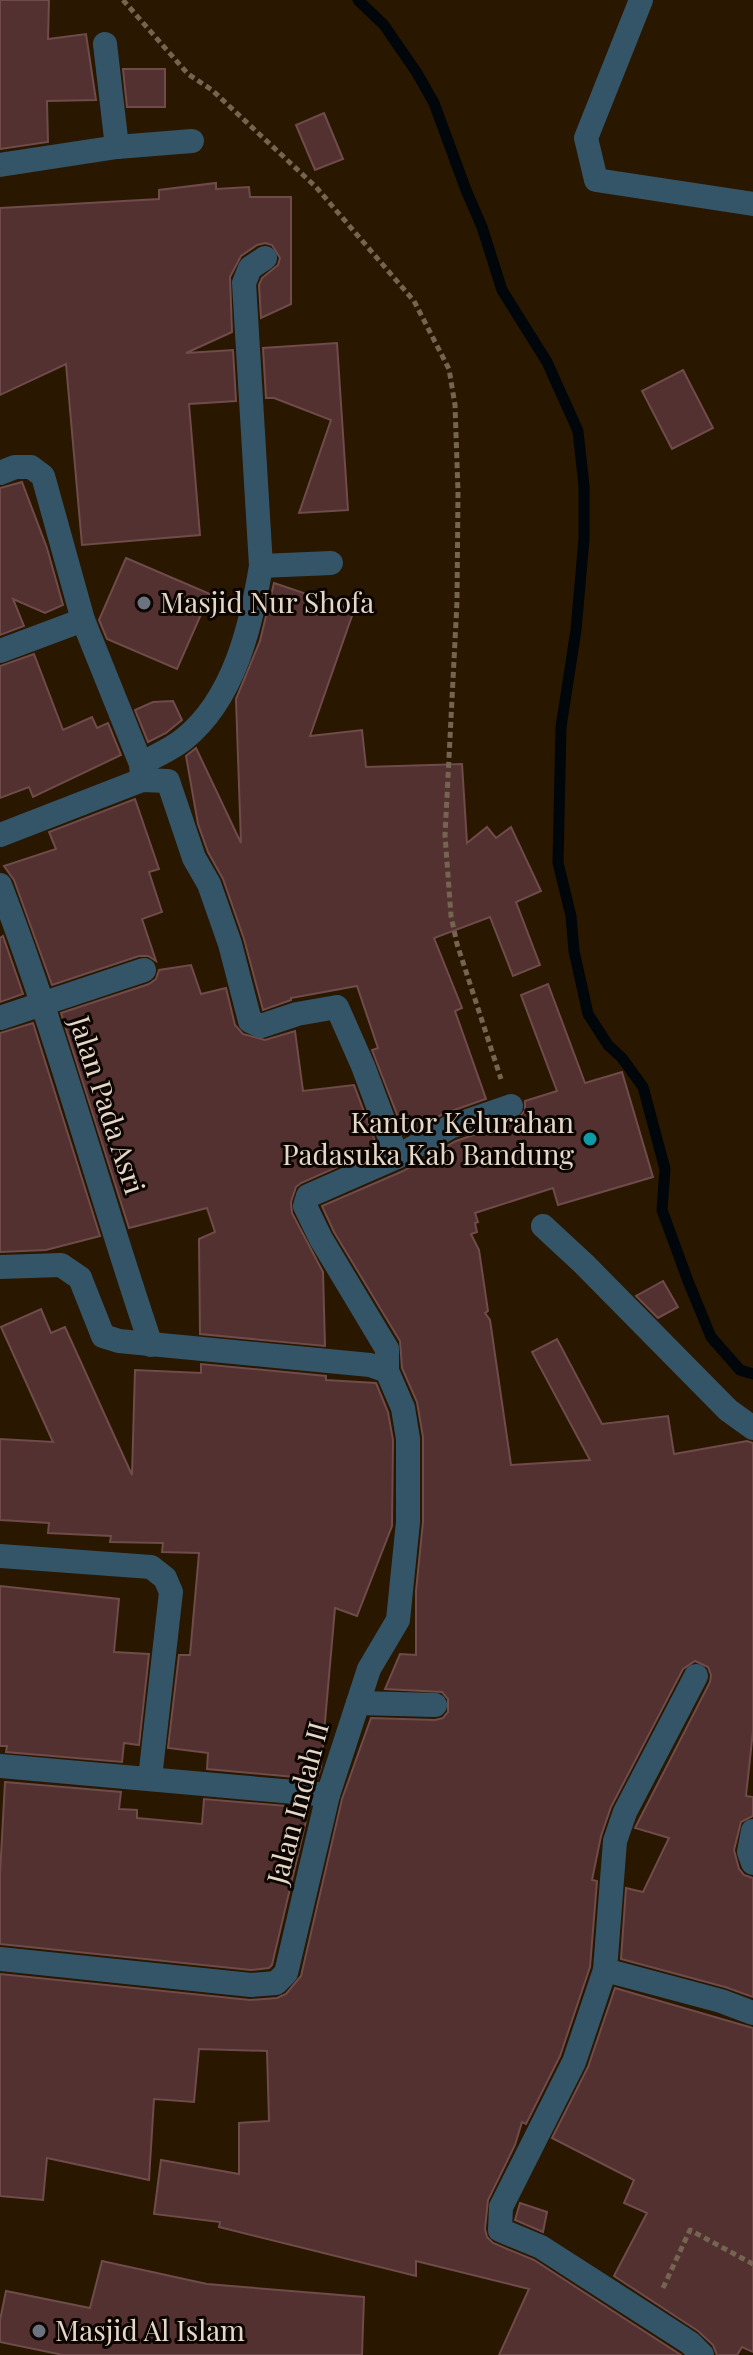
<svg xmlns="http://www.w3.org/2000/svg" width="753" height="2355" font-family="'Playfair Display',serif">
<rect width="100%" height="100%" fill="#291700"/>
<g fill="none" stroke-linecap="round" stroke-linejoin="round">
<polyline stroke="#000609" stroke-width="11" points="358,0 384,25 417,73 434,103 466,190 482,227 502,290 547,362 578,431 584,486 584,539 576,630 561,727 558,863 571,916 574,951 588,1014 608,1045 622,1058 643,1087 665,1169 662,1210 688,1281 711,1337 740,1370 753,1374"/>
</g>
<g fill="#533131" stroke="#6f4b4a" stroke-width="2">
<polygon points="0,0 49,0 48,39 86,34 96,100 47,101 48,142 0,149"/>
<polygon points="123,69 165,69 165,107 127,107"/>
<polygon points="324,113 343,159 315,170 296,125"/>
<polygon points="216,183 216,189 249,187 250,197 291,197 291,304 261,318 259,285 262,278 278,265 280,258 272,245 265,243 257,245 241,256 230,277 232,332 186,353 233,350 236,401 189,404 200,535 82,545 66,364 0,395 0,208 159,199 159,190"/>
<polygon points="337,343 348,510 299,513 331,420 274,398 266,398 263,348"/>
<polygon points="683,370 713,428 672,449 642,391"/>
<polygon points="22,482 47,548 63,605 45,613 13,599 24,626 0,635 0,488"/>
<polygon points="126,558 210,594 177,669 107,639 99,620"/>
<polygon points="274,583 354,610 310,736 362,730 366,767 462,764 467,843 487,827 496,838 511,827 541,891 516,902 540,965 513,976 490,917 434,938 462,1008 455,1011 486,1099 443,1114 405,1135 372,1050 378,1048 357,986 291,998 291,1000 263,1010 244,939 223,879 208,852 198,824 186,756 196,748 241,843 236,699 260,641"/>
<polygon points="34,654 63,730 92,717 97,728 108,723 121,755 33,797 29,787 0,798 0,666"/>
<polygon points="173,701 182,720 166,733 148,742 135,710 153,702"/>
<polygon points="135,799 159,869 149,872 162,912 142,919 156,961 148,956 139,956 52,985 14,880 4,866 56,849 49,832"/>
<polygon points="3,936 23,994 0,1002 0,938"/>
<polygon points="191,965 201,994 226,988 235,1025 243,1034 265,1040 295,1031 303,1091 354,1085 378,1149 301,1183 296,1187 291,1202 292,1213 323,1272 325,1346 200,1334 199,1239 215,1232 207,1208 129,1228 61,1013 149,984 156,979 159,970"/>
<polygon points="548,984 585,1083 622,1072 653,1177 558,1205 553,1188 475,1213 478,1222 475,1223 477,1232 471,1234 479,1250 488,1311 485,1313 490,1320 511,1465 590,1460 532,1352 557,1339 602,1424 668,1416 674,1454 747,1441 753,1443 753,1731 746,1796 753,1797 753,1816 741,1822 734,1850 739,1869 744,1875 753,1878 753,1997 725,1987 621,1959 626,1888 643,1892 669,1838 635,1828 710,1682 711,1675 708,1667 695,1661 683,1669 611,1807 601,1836 592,1880 597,1881 590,1967 560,2056 526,2124 522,2122 515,2145 488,2200 485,2229 487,2237 493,2243 534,2260 681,2355 499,2355 529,2289 416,2261 416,2276 219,2227 220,2222 154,2214 161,2160 239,2174 239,2123 269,2121 267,2051 199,2049 194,2102 154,2099 149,2180 47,2158 43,2200 0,2196 0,1974 250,2000 277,1998 286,1994 301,1976 342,1799 371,1718 435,1720 443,1718 448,1712 448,1699 442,1692 385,1689 400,1654 416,1655 416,1591 423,1522 423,1437 417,1402 402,1368 400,1341 334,1232 322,1206 403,1171 456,1141 517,1120 525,1110 525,1101 557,1091 521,995"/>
<polygon points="33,1023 100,1236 46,1250 0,1252 0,1033"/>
<polygon points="663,1281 678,1307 658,1318 636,1296"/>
<polygon points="41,1309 51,1333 65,1327 132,1475 135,1370 201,1373 201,1364 326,1376 326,1380 376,1383 388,1412 393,1440 392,1526 357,1616 335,1608 321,1767 317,1779 207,1769 208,1753 168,1748 179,1655 190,1655 199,1553 162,1552 163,1543 110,1542 111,1536 48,1533 49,1523 0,1520 0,1439 53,1442 1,1327"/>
<polygon points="0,1586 119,1599 114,1652 149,1654 139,1745 124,1743 122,1762 6,1752 7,1746 0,1746"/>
<polygon points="5,1782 121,1792 119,1809 137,1810 137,1818 202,1824 204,1799 309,1808 272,1965 269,1968 251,1970 0,1944 0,1874"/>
<polygon points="615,1988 753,2028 753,2352 742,2347 737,2355 717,2355 713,2345 698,2331 614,2276 647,2213 624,2203 634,2180 552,2138 588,2067"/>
<polygon points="520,2203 547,2212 543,2232 515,2220"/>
<polygon points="102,2261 207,2284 364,2297 362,2355 63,2355 0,2342 0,2320 6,2291 90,2308"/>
</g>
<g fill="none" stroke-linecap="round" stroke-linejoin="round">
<g stroke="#746450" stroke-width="5" stroke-dasharray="6 4" stroke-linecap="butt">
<polyline points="123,0 188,74 212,90 316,187 414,301 449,369 455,405 458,492 457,602 445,835 451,916 457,944 501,1079"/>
<polyline points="663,2288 690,2230 753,2264"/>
</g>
<g stroke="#345567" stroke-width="24">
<polyline points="641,0 586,138 596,180 753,204"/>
<polyline points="105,44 117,147"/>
<polyline points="0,165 117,147 192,141"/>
<polyline points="0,473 15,467 31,467 43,476 83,620 141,764 142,777"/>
<polyline points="261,566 331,563"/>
<polyline points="0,651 83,620"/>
<path d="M141,764C155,756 172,749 184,739C234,699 251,626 261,566L244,283L250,268L265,258"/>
<polyline points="0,835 142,780 168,781 194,858 209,884 230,944 250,1021 261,1026 297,1014 337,1007 363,1066 397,1157"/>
<path d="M0,885C58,1036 99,1192 151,1345"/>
<polyline points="0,1018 144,970"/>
<polyline points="543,1226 584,1264 728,1410 753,1428"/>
<polyline points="0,1267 61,1265 80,1278"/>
<polyline points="80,1278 103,1336 119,1341 370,1365 387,1371"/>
<polyline points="0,1556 151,1567 165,1578 171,1592 150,1778"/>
<polyline points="696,1676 625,1812 615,1841 605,1970 574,2062 501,2207 500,2230 541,2247 690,2343 702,2355"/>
<polyline points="358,1703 435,1705"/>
<polyline points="0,1766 328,1795"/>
<polyline points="753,1831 749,1852 753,1863"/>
<polyline points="0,1959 251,1985 276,1983 286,1973 328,1795 369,1669 398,1620 408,1522 408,1439 403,1408 387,1371 387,1349 321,1239 305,1206 308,1196 397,1157 450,1127 511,1106"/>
<polyline points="605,1970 721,2001 753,2013"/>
</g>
</g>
<g fill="#6b7280" stroke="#0c0500" stroke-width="3">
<circle cx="144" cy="603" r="8"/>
<circle cx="39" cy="2331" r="8"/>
</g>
<circle fill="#0f9aa8" stroke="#0c0500" stroke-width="3" cx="590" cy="1139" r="8"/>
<g text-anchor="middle" stroke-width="6" stroke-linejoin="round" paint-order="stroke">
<g font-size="28" fill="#e4d8c9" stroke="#0c0500" text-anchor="start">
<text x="160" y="613">Masjid Nur Shofa</text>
<text x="574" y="1133" text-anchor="end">Kantor Kelurahan<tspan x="574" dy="32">Padasuka Kab Bandung</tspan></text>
<text x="55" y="2341">Masjid Al Islam</text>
</g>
<g font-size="28" fill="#e4d8c9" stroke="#0c0500">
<text transform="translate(107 1105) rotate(72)" y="10">Jalan Pada Asri</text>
<text transform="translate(298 1803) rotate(-75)" y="10">Jalan Indah II</text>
</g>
</g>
</svg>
